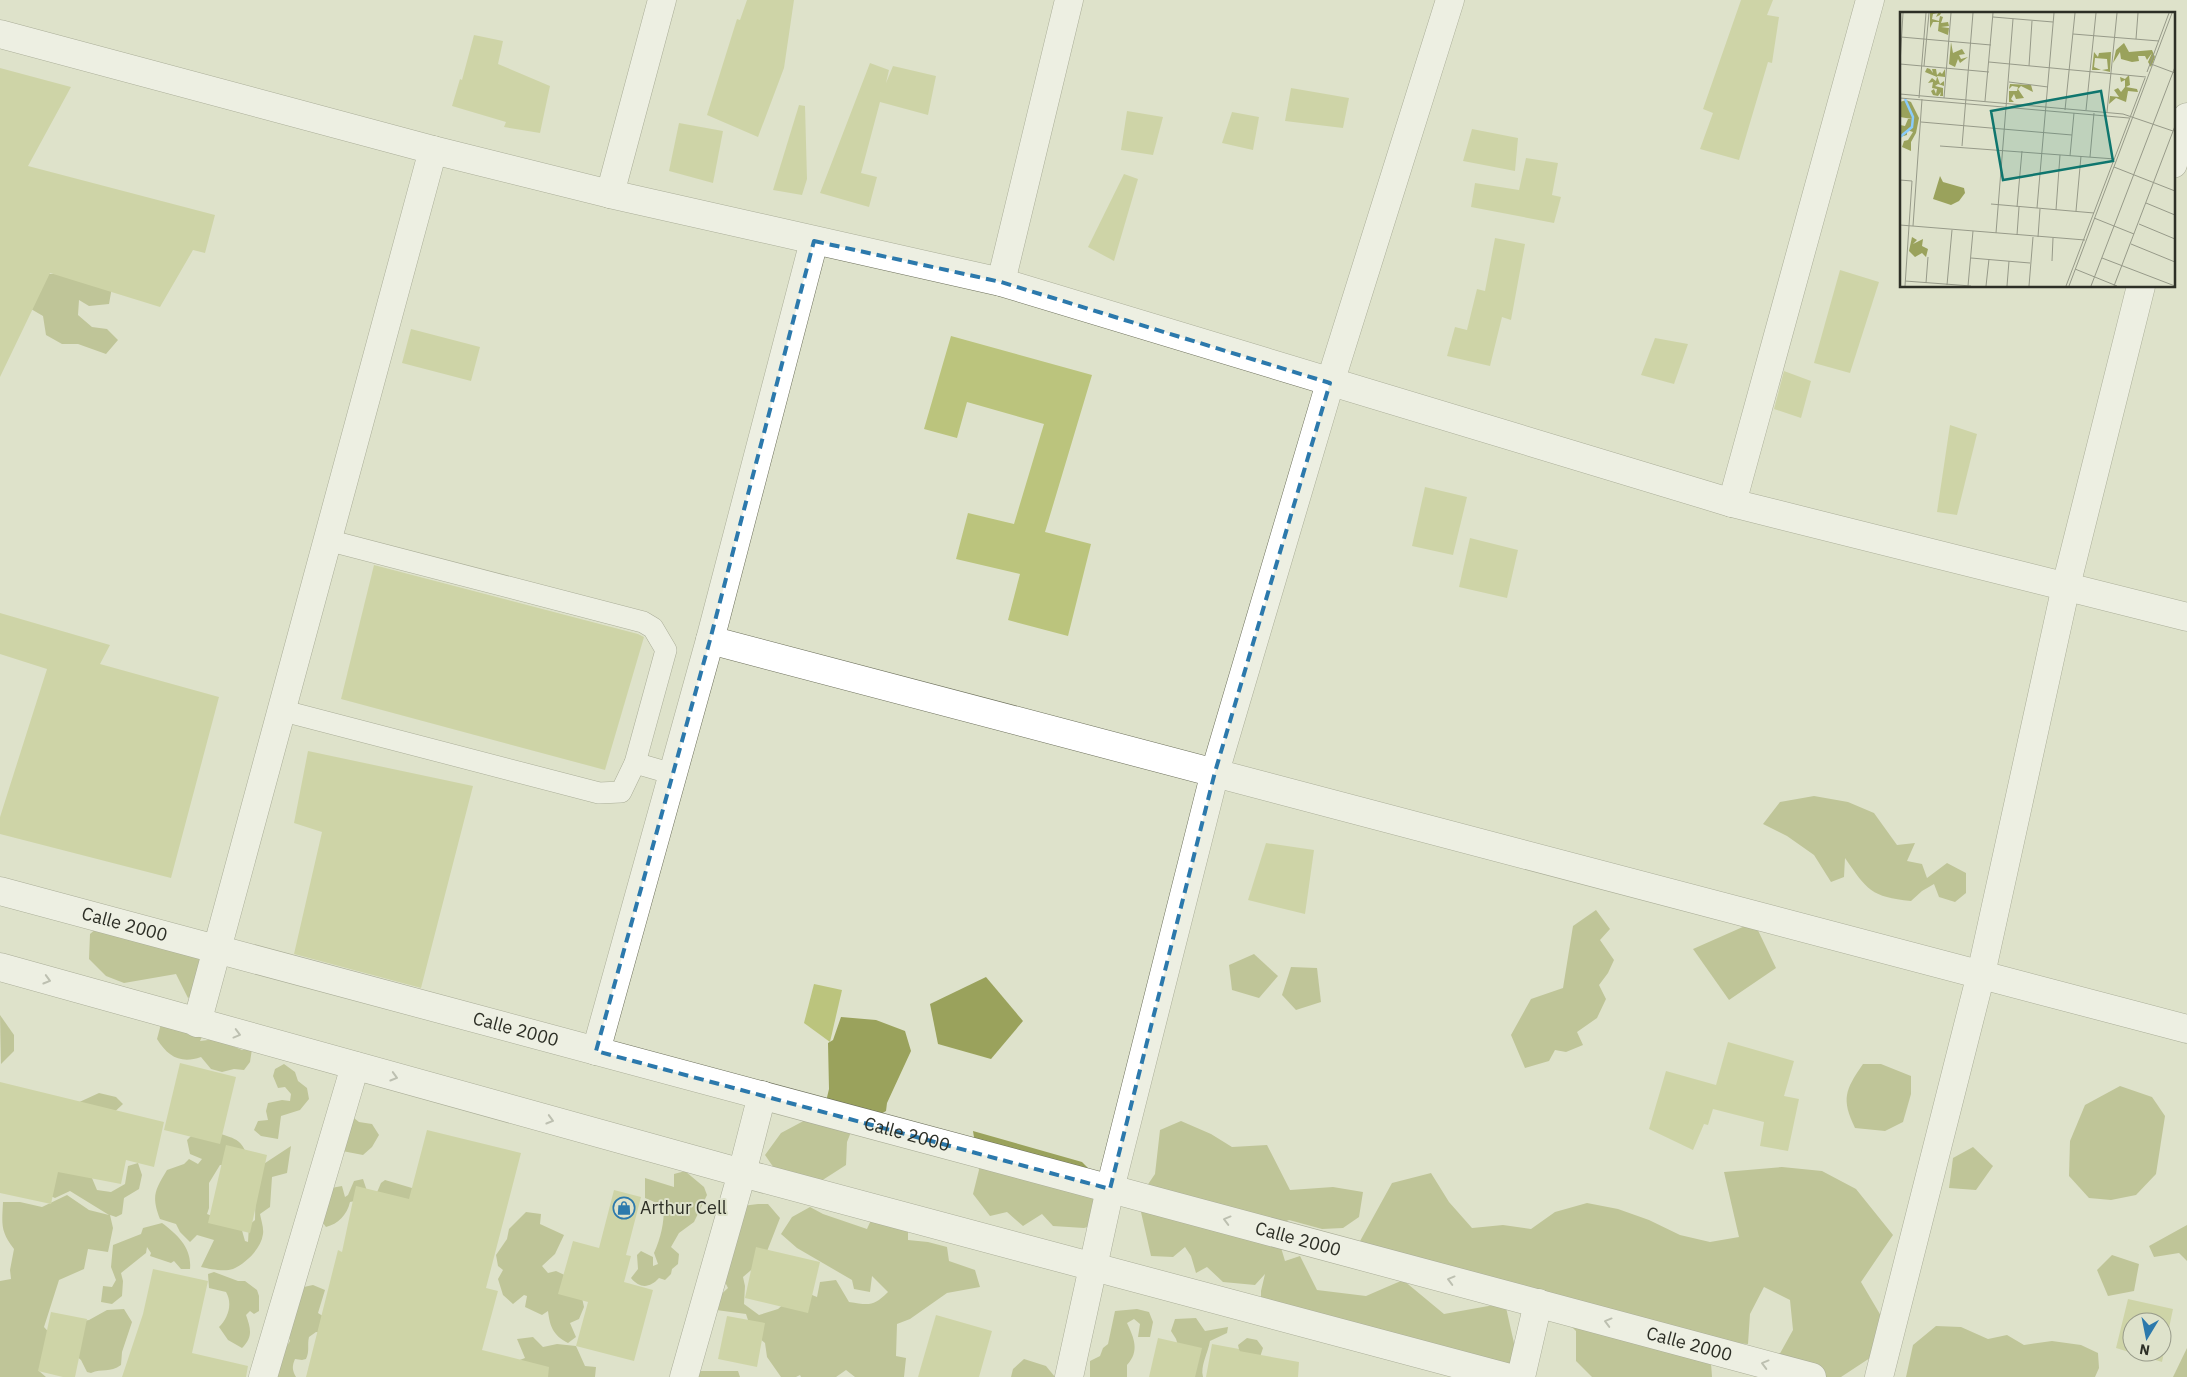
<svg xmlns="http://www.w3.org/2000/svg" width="2187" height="1377" font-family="'IBM Plex Sans',sans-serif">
<rect width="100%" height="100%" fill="#dee2cb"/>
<g fill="#9aa25c">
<polygon points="42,274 57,274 112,287 109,304 89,306 79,300 78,315 92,327 107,329 118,340 106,354 78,344 62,344 46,335 43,316 31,309"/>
<path d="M1814,796L1848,802L1874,813L1897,845L1915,843L1907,861L1922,864L1927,878L1947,863L1966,873V893L1955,902L1939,897L1934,884L1922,891L1911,901C1871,897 1867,890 1845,858L1844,877L1831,882L1814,855L1787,836L1763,824L1780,802Z"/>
<polygon points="1596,910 1610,929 1600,940 1614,960 1608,973 1599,985 1606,999 1597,1018 1577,1032 1583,1045 1566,1052 1555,1050 1549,1061 1525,1068 1511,1035 1531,999 1563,988 1573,926"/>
<polygon points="104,922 204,947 216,978 188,998 176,974 124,983 106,976 89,959 90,934"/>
<polygon points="1754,922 1776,968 1729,1000 1693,949"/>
<polygon points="1254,954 1278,976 1259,998 1232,990 1229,965"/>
<polygon points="1291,967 1317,968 1321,1002 1296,1010 1282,995"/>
<polygon points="986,977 1023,1021 991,1059 938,1044 930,1004"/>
<polygon points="0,1015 14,1035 14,1051 1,1064"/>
<polygon points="841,1017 876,1020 905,1031 911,1051 887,1103 886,1111 864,1124 853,1127 847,1142 846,1165 818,1183 776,1171 765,1155 781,1133 824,1110 829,1089 828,1043 833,1040"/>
<path d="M161,1024L202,1037L200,1041L216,1039L242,1050L252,1049L250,1062L244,1070L234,1069L222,1072L211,1069L201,1057C181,1064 168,1057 157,1039Z"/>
<polygon points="284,1064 295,1072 298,1081 307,1088 309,1099 300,1110 281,1116 278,1139 261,1136 254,1130 258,1121 268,1120 266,1111 268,1103 282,1100 290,1101 291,1094 285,1087 278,1088 273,1076 275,1069"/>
<path d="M1863,1064H1881L1911,1076V1094L1903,1122L1885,1131L1855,1128C1841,1099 1845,1090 1863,1064Z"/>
<polygon points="2120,1086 2152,1097 2165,1116 2156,1174 2136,1195 2111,1200 2089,1198 2069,1176 2070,1141 2085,1105"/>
<path d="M99,1093L116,1097L123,1104L108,1118L89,1171L97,1190L111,1192L125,1184L128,1166L138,1163L142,1175L139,1189L124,1198L122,1214L116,1217L110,1215L113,1228L108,1252L88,1249L84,1269L59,1280L44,1327L54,1338L58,1353L39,1371L46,1377H0V1281L11,1279L10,1270L14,1249C0,1231 2,1224 3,1202H20L42,1207L67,1195L89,1210L109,1215L70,1191L55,1198L37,1190L75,1104Z"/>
<polygon points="350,1115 359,1122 372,1124 379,1135 372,1147 363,1155 337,1150"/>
<polygon points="1181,1121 1211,1134 1232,1147 1267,1145 1290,1190 1333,1187 1363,1192 1359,1217 1343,1228 1322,1229 1289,1220 1265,1230 1279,1241 1285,1261 1300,1256 1317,1290 1366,1296 1403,1280 1444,1314 1505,1303 1518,1361 1495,1374 1261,1311 1261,1291 1265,1274 1255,1285 1223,1282 1207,1267 1196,1273 1191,1256 1185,1247 1173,1257 1151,1256 1138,1199 1155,1174 1160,1130"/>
<path d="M210,1129C232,1141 240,1133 249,1160L235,1166L220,1165L209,1183V1208L207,1214L241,1227L245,1241L248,1242L249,1225L255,1220L256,1169L291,1146L287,1173L272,1177L270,1207L260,1214C261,1220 264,1228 263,1234C261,1249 246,1263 233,1269C224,1272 210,1269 201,1267L214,1240L197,1235L190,1242L180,1232L176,1224L160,1219C151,1196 155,1190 167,1170L184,1164L189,1159L198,1164L202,1159L190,1154L187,1140L197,1130Z"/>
<polygon points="973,1131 1082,1162 1112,1192 1098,1224 1084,1228 1053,1226 1042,1214 1023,1226 1007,1212 990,1216 973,1194 979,1170"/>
<polygon points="1973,1147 1993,1166 1976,1190 1949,1188 1953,1158"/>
<polygon points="1782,1167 1822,1171 1856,1189 1893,1235 1861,1282 1884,1321 1873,1356 1841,1377 1759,1377 1778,1357 1793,1330 1790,1300 1764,1287 1750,1314 1748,1344 1720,1342 1710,1349 1712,1377 1592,1377 1576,1361 1576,1331 1555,1311 1354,1252 1392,1183 1431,1173 1449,1202 1472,1228 1503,1225 1531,1229 1555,1212 1587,1203 1618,1209 1649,1220 1680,1235 1710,1242 1739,1237 1724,1172"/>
<path d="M685,1171L704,1187L707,1195L694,1222L679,1233L671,1247L679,1254L678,1264L672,1269L671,1274L665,1280L659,1278C650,1288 640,1289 631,1278L638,1269L637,1255L641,1251L653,1257V1266L658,1264L654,1253C661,1237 664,1224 664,1206L645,1198V1178L674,1187V1174Z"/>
<path d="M363,1179L368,1194L361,1200L350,1202C347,1215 338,1224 326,1227L317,1215L326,1189L342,1186L345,1197L348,1195L354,1181Z"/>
<polygon points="385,1180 412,1188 442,1207 375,1197 381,1183"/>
<path d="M758,1204H768L780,1218L764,1259L743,1277L745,1286L744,1304L759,1315L778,1309L800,1290L817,1297L820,1282L836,1280L849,1302C869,1305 873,1307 888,1292L872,1276L870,1292L854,1289L852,1280L797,1248L781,1234L792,1217L810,1207L823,1214L867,1229L871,1220L908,1231V1240L928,1242L947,1247L949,1261L975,1270L980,1287L947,1293L910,1319L897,1324L896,1356L906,1358L904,1377H855L846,1370L836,1377H801L800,1375L796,1377H781L767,1357L765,1343L752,1332L746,1314L716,1310L715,1300L728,1288L723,1278L742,1206Z"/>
<path d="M526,1212L541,1214L540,1224L564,1235L555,1254L542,1266L548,1273L556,1271L571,1278L581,1293L584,1307L579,1319L570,1323L576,1337L568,1343C553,1335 550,1327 548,1311L542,1315L525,1307L527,1296L524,1295L513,1304L503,1295L498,1279L503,1270L498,1266L496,1255L507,1239L509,1229Z"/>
<path d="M162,1223C178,1235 192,1248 190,1269H181L174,1261L171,1263L150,1256L151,1253L147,1247L146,1253L121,1273L123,1281L122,1296L112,1304L101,1302L103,1286L112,1287L116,1280L111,1267L113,1245L141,1234L143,1228Z"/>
<polygon points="2187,1225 2187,1261 2179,1253 2154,1257 2149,1246"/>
<polygon points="2112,1255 2139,1264 2134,1291 2108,1296 2097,1270"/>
<path d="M214,1272L238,1281H245L257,1290L259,1296V1311L254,1314L250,1311L246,1315C251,1329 253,1337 242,1348L228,1340L219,1327C228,1318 233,1304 226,1292L209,1288L208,1274Z"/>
<path d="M313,1285L325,1290L318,1313L329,1320L326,1333L316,1332L309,1337C307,1345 310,1351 306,1359L302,1360L295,1359C292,1366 292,1370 296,1377H267L290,1341L285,1323L299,1288Z"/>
<path d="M124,1309L132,1322L122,1352L121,1365C110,1373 102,1368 91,1373L87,1372L81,1360L69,1350L77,1322L89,1320L107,1310Z"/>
<path d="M1137,1309L1149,1312L1153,1322L1150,1337H1138L1140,1324L1134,1319L1127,1323C1134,1338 1140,1351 1127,1365V1377H1090V1361L1100,1356L1103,1348L1108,1344L1115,1311Z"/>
<path d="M1196,1318L1205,1331L1228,1327L1227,1333L1210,1341C1208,1353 1200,1366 1203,1377H1188L1176,1339L1171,1331L1175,1319Z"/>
<polygon points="1936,1326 1961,1327 1988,1339 2007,1335 2024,1345 2052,1341 2081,1345 2098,1353 2099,1368 2095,1377 1906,1377 1913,1345"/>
<polygon points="533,1337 543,1347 557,1344 576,1346 585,1366 596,1367 595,1377 510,1377 517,1361 525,1358 517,1339"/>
<polygon points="1247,1338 1257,1340 1263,1348 1260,1357 1235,1377 1241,1358 1238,1345"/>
<polygon points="2187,1348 2187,1377 2173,1377"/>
<polygon points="1024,1359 1046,1366 1055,1377 1011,1377 1013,1369"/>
<polygon points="701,1371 738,1371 740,1377 692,1377"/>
</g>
<g fill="#bbc47d" fill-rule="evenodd">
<polygon points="747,0 794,0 784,68 758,137 707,115 737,19 740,20"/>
<polygon points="1741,0 1773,0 1767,15 1779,17 1772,63 1768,62 1739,160 1700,149 1713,113 1703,109"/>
<polygon points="474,35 503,41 498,64 550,86 540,133 504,127 506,122 452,106 460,79 462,80"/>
<polygon points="870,63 889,70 886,83 893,66 936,76 928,115 880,102 861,173 877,177 869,207 820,193"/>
<polygon points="0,68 71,87 28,166 215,215 205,253 193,250 160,307 50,273 0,377"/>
<polygon points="1291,88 1349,98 1343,128 1285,121"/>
<polygon points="799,105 805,106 807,179 802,195 773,190"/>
<polygon points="1127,111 1163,117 1153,155 1121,150"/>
<polygon points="1232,112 1259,117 1253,150 1222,143"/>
<polygon points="679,123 723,131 713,183 669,171"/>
<polygon points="1472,129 1518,138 1515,171 1463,161"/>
<polygon points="1526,158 1558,163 1552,195 1561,197 1554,223 1471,207 1475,183 1519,190"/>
<polygon points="1124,174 1138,179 1114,261 1088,247"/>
<polygon points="1495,238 1525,244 1511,320 1502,317 1490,366 1447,356 1455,327 1467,330 1477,289 1485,291"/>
<polygon points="1840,270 1879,282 1850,373 1814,363"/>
<polygon points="411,329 480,347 471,381 402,363"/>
<polygon points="951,336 1092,375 1045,532 1091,544 1068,636 1008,620 1020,574 956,559 968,513 1014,524 1044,424 967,402 957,438 924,429"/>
<polygon points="1655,338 1688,344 1674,384 1641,375"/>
<polygon points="1784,371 1811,381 1801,418 1774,409"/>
<polygon points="1950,425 1977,434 1957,515 1937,512"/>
<polygon points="1425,487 1467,497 1453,555 1412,546"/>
<polygon points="1470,538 1518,550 1507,598 1459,587"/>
<polygon points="374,565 638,634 644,637 605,770 341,699"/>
<polygon points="0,613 110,645 100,664 219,697 171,878 0,834 0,817 47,669 0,654"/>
<polygon points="308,751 473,786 421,988 294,954 322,832 294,823"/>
<polygon points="1266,843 1314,850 1305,914 1248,900"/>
<polygon points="814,984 842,990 830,1042 804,1023"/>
<polygon points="1728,1042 1794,1061 1784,1096 1799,1099 1788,1151 1760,1146 1764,1122 1713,1109 1708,1125 1704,1124 1693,1150 1649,1129 1666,1071 1716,1085"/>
<polygon points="180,1063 236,1077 220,1144 164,1130"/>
<polygon points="0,1082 164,1122 154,1167 126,1160 121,1184 58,1172 51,1204 0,1193"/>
<polygon points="427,1130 521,1153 486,1288 498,1291 482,1350 549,1367 548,1377 306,1377 338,1250 342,1252 356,1186 409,1199"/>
<polygon points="226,1145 267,1155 250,1233 208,1223"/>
<polygon points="614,1190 641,1197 626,1255 631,1256 624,1282 653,1290 634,1361 576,1346 588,1302 558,1294 573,1241 599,1248"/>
<polygon points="756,1247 820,1262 808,1313 745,1298"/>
<polygon points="153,1269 208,1281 192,1353 248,1366 246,1377 122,1377 143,1314"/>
<path d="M2128,1299L2173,1309L2162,1362L2116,1348ZM2132,1322H2162V1352H2132Z"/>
<polygon points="51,1312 87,1319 75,1377 63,1377 38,1371"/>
<polygon points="936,1315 992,1331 979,1377 918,1377"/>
<polygon points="727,1316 765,1323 757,1367 718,1359"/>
<polygon points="1158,1338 1202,1348 1195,1377 1149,1377"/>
<polygon points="1212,1344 1239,1349 1239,1351 1299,1362 1298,1377 1206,1377"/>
</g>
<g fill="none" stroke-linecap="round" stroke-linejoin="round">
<g stroke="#6c6f5b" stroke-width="22">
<g id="lane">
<polyline points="280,710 599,793 621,792 635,763 666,650 653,628 643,622 327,540"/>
<polyline points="635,763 673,774"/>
</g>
</g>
<g stroke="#6c6f5b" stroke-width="29">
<g id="street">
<polyline points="0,34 433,150 610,194 1001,282 1732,503 2187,617"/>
<polyline points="2173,164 2187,117"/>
<polyline points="610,194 662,0"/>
<polyline points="1001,282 1069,0"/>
<polyline points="1732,503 1870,0"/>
<polyline points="710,640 2187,1029"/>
<polyline points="197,1023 433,150"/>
<polyline points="596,1051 710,640 814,241"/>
<polyline points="263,1377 355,1066"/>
<polyline points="684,1377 742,1173 762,1095"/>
<polyline points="1069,1377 1110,1189 1215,772 1330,383 1450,0"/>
<polyline points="1879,1377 1981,974 2066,586 2141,286"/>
</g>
</g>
<g stroke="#6c6f5b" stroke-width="29">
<g id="secondary">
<path id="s1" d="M0,891L1812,1377"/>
<polyline points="0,967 742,1173 1506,1377"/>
<polyline points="1521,1377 1538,1303"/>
</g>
</g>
<use href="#lane" stroke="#fff" stroke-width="21"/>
<use href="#street" stroke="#fff" stroke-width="28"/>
<use href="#secondary" stroke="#fff" stroke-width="28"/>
</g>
<defs><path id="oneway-chevron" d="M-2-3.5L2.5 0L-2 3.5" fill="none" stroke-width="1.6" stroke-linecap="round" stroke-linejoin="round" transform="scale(1.25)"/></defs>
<g stroke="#969792">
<use href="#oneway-chevron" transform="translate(47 980) rotate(16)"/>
<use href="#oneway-chevron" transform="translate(237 1034) rotate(15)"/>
<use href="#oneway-chevron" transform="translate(394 1077) rotate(16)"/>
<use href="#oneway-chevron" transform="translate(550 1120) rotate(16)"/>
<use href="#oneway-chevron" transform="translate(1227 1220) rotate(-165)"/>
<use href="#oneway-chevron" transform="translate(1451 1280) rotate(-165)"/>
<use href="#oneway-chevron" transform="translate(1608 1322) rotate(-165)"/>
<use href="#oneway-chevron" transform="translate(1765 1364) rotate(-165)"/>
</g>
<path d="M0 0H2187V1377H0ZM814,241L1001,282L1330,383L1215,772L1110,1189L596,1051L710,640Z" fill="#dee2cb" fill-opacity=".55" fill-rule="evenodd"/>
<path fill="none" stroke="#2c79ac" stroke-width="4" stroke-dasharray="10 6" stroke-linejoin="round" d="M814,241L1001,282L1330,383L1215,772L1110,1189L596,1051L710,640Z"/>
<defs>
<g id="shop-ring" transform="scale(1.125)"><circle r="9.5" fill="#dee2cb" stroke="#2c79ac" stroke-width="1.5"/><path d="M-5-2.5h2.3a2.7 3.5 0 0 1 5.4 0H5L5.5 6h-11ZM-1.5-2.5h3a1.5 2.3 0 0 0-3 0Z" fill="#2c79ac"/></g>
</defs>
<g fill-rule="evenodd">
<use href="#shop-ring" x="624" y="1208"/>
</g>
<g text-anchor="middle" stroke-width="4" stroke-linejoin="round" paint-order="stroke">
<g font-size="18" fill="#2d2f26" stroke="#dee2cb">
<text dy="6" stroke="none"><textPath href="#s1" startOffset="129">Calle 2000</textPath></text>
<text dy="6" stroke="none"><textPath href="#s1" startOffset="534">Calle 2000</textPath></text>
<text dy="6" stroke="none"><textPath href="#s1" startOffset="939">Calle 2000</textPath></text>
<text dy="6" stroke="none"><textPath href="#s1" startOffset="1344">Calle 2000</textPath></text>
<text dy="6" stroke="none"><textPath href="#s1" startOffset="1749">Calle 2000</textPath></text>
</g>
<g font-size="18" fill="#2d2f26" stroke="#dee2cb" text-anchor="start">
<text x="640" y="1214">Arthur Cell</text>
</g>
</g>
<g transform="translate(1900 12)">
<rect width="275" height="275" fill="#dee2cb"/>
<path d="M30,1H41L40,3L36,5L38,1L33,2L32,7L39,9L40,4L43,5L41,11L48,10L49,14L41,15L49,16L48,23L38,19L39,10H33L30,16ZM51,30L53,41L62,37L65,42L59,43L61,47L68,45L60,51L58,47L55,55L49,52ZM224,31L229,40L252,38L255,45L251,55L248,50L252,41L247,48L245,44H238L239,49L232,50L221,47L220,40L213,51L216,38ZM194,40L198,45L199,41L211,40L210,60L202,58L208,57L207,47L195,46L194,55L201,58H192ZM27,56L30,57L33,61L32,57H36L37,63L40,60L42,62L45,57V65L37,64L40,72L44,69V74L38,72L35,74L43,76V84H40L41,80L38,84L33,83L31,79L34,77L36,82L37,77L32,76L33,70L28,71L32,66L36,69L37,65L25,60ZM229,63L230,73L226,75L237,77L238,80L228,79L226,90L216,86L209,92L210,84L219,85L214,78L218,76L221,80L225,75V68L221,70L220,65L225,67ZM110,72L131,73L133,80L121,74L118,77L124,86L116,87L114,82L111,87L114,90H109V79H117L118,75L112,74L109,77ZM6,88L11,90L19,106L16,121L11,130V139L2,135L4,129L8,128L13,120L7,118V123L0,125V113L5,114L8,107H12L0,105V90ZM40,164L43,170L64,176L65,181L59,189L51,193L33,187ZM12,225L17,228L13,232L23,227L22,234L28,237L26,245L22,241L15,245L9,239Z" fill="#9aa25c"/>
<path fill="none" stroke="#8acbfa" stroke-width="2.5" d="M0,125L12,115L13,105L5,87"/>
<path fill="none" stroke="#979a89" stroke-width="1" d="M93,5L153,10M173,22L259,29M1,25L91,33M236,27L238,1M89,50L246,65M0,52L89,60M0,52L3,1M251,52L275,61M24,54L29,1M129,54L132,9M247,60L269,1M109,70L148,75M0,82L223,102L273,119M0,86L229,106M19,86L26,1M44,86L51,1M85,89L93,1M165,98L175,1M186,98L196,1M207,100L217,1M21,110L172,123M40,134L215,147M62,134L73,1M170,144L174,101M190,145L194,101M214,155L275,179M0,168L12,169L5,274M246,191L275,203M91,192L194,201M117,195L122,139M137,196L154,1M156,198L160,143M176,199L181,144M194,206L234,222M239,212L275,227M0,213L185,228M13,214L22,87M96,221L113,7M117,223L119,195M138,225L140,197M231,232L275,250M71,246L130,251M202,246L275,274M152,249L153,226M175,257L217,274M5,269L71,274M26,271L28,245M47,273L52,218M68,274L73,219M86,274L89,247M107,274L109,249M129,274L133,225M166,274L245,66M169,274L272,1M191,274L275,55M214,274L275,114"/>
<path fill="#0f766e" fill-opacity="0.15" stroke="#0f766e" stroke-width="2.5" d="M201,79L213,149L103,168L91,99Z"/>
<rect width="275" height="275" fill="none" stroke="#2d2f26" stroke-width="2.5"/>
</g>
<g transform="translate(2147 1337) rotate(190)"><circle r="24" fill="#dee2cb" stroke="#979a89"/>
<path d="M0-4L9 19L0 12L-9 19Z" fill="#2c79ac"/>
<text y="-8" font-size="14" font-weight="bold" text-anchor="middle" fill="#2d2f26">N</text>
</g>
</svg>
